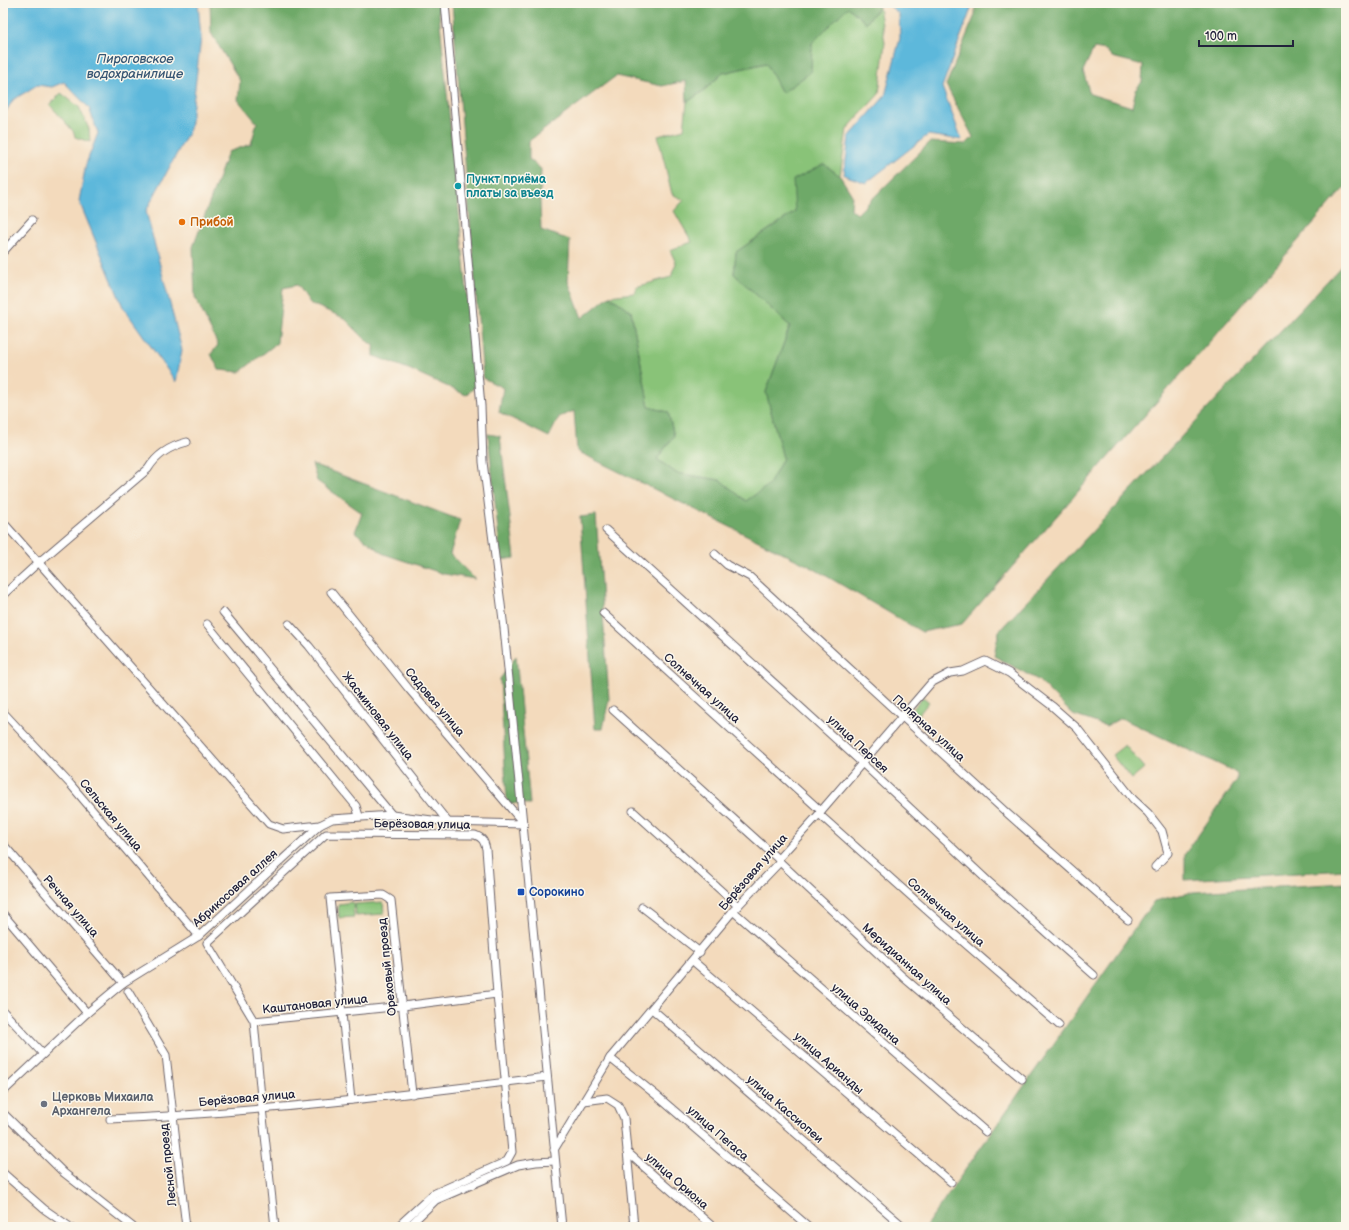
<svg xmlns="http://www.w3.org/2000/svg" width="1349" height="1230" font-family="'Balsamiq Sans',sans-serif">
<rect width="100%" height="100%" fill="#fbf7ec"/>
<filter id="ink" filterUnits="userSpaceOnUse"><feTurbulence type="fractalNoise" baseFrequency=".025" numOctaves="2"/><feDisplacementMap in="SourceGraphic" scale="8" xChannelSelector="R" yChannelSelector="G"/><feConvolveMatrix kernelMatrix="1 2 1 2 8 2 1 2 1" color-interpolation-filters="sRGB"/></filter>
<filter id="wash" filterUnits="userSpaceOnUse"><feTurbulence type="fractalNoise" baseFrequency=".012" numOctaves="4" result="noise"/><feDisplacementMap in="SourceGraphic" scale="16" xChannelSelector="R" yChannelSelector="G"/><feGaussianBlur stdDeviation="0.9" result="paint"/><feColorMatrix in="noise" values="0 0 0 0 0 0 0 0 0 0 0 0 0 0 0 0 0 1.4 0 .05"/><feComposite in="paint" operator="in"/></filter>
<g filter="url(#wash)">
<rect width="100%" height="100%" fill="#f3dabc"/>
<g fill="#89c378" stroke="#56725a">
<polygon points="848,7 866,23 879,7 885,42 879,94 847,129 840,176 824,164 796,211 736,252 734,274 790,326 766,392 783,458 769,485 746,501 720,480 676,473 657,459 674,436 668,412 649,407 631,311 609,296 634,293 636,287 671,277 676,263 670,250 692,242 674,211 684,200 672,194 658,136 684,129 687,102 702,92 723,73 767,63 782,93 811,72 812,43"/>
<polygon points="61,93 79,107 89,129 90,142 75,137 73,131 50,105"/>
<polygon points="923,697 929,702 915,719 909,714"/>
<polygon points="1125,745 1144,768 1131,779 1112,755"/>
<polygon points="353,902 354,917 339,918 338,904"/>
<polygon points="383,902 384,914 356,916 355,904"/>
</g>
<g fill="#6ea968" stroke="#486652" fill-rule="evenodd">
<polygon points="210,3 438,3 475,373 475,387 466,395 411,370 374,356 374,345 368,342 344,318 309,303 297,285 283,288 277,343 240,372 219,370 211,354 218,345 195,297 193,247 228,152 251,144 257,123 238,100 240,81 211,33"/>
<path d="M452,3H877L879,7L866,23L848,7L812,43L811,72L782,93L766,63L723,73L702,92L687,102L686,81L662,86L616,76L529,141V159L541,169L540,200L541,230L570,240L568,281L582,318L609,296L631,311L649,407L668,412L674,436L657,459L676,473L720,480L746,501L769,485L783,458L766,392L790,326L734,274L736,252L795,212L793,180L824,164L840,176L852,195L851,209L857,214L930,142L966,144L973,137L946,85L975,15V3H1093L1098,7L1103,3H1346V186L962,624L922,632L811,567L577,451L574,411L559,417L549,437L499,412L503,388L483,378ZM1094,48L1106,50L1112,57L1143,65L1142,82L1136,89L1132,107L1090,94L1083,71Z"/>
<polygon points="1346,261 1346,870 1185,880 1185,854 1237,780 1237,774 1231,770 1121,718 1106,726 1073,715 1038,680 994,656 999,631"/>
<polygon points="488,434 500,436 515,558 501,560"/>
<polygon points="312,464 460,520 450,554 475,579 444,574 384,554 355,532 362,513 317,481"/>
<polygon points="596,515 609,699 603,729 595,729 580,517"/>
<polygon points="516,656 530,804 507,803 500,679"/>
<polygon points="1346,883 1346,1227 925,1227 1154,901 1193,892"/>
</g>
<g fill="#5db8db" stroke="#406d8b">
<polygon points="3,3 198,3 201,38 190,129 146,211 182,350 176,382 123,307 79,201 86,164 98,133 89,108 64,82 52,87 37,85 13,100 3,116"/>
<polygon points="886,3 971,3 971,9 942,87 962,140 928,135 866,183 844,175 849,137 885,96 900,38 899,14"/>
</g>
</g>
<g filter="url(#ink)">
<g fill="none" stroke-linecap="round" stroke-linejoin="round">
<g stroke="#6b6268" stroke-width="9">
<g id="street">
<polyline points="445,3 481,406 483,462 504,628 562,1227"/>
<polyline points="3,252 32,220"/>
<polyline points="3,522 269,824 283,829 320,825"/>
<polyline points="606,530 862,763 988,881 1094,975"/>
<polyline points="715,554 727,565 750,577 1008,814 1128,920"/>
<polyline points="331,592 408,688 524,824"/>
<path d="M3,595L38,563L148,469C157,454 171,446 187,442"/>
<polyline points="223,612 392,815"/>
<polyline points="603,613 821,811"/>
<polyline points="207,624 356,806 359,816"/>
<polyline points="289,624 309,646 448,822"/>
<polyline points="613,710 778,859"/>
<polyline points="3,712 71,785 199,936"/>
<polyline points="633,811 738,906"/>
<polyline points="819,814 932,915 1059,1025"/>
<polyline points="3,844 123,983"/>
<polyline points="780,862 903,977 1022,1079"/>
<polyline points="642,907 700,952"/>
<polyline points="733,911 986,1132"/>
<polyline points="3,914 87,1013"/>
<polyline points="693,961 951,1182"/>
<polyline points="128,991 166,1055 186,1227"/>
<polyline points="652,1009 904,1227"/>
<polyline points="3,1011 43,1054"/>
<polyline points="254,1021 403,1006 497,994"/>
<polyline points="610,1058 656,1095 809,1227"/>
<polyline points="3,1092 87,1013 123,983 199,936 320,825 332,819 392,815 448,822 524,824"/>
<polyline points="351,1100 330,898 383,895 391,900 412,1094"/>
<polyline points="584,1101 607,1098 618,1105 624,1118 634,1227"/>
<polyline points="3,1113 64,1173 133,1227"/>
<path d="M110,1119C256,1113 402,1095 547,1077"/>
<polyline points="554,1150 610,1058 733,911 780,862 778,859 819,814 821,811 931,683 950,673 963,671 985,661 1009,673 1052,706 1077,728 1133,799 1148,813 1162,831 1168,853 1155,867"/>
<polyline points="627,1152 713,1227"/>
<polyline points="3,1173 44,1209 70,1227"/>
<path d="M275,1227L262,1108L254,1021L207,943L326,834L475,835C483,838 484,841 486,849L497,994L512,1152L507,1161L433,1194L397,1227"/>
<polyline points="408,1227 436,1200 518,1165 536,1162 555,1161"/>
</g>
</g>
<use href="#street" stroke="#fff" stroke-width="7"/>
</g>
</g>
<circle fill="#0f9aa8" stroke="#fbf7ec" stroke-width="1.5" cx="458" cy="186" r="4"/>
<circle fill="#e8710a" stroke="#fbf7ec" stroke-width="1.5" cx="182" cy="222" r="4"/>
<rect fill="#1a4fb4" stroke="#fbf7ec" stroke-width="1.5" x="517" y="888" width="8" height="8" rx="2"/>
<circle fill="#6b7280" stroke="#fbf7ec" stroke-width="1.5" cx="44" cy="1104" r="4"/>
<g text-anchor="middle" stroke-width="3" stroke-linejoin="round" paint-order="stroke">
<g font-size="12" font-weight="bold" fill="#0d838f" stroke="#fbf7ec" text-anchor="start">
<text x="466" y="183">Пункт приёма<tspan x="466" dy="14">платы за въезд</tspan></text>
</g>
<g font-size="12" font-weight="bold" fill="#c56008" stroke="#fbf7ec" text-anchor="start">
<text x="190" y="226">Прибой</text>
</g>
<g font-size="12" fill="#22223b" stroke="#fbf7ec">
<text transform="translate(702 688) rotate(42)" y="4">Солнечная улица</text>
<text transform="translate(435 702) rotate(50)" y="4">Садовая улица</text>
<text transform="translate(378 716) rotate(52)" y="4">Жасминовая улица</text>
<text transform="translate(929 728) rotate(42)" y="4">Полярная улица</text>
<text transform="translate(858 744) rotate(43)" y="4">улица Персея</text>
<text transform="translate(111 815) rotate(50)" y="4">Сельская улица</text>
<text transform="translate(422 824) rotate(1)" y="4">Берёзовая улица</text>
<text transform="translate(753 872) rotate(-49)" y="4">Берёзовая улица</text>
<text transform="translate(235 888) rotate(-42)" y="4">Абрикосовая аллея</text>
<text transform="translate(71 906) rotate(49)" y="4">Речная улица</text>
<text transform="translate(946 912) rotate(41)" y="4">Солнечная улица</text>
<text transform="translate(907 964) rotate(42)" y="4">Меридианная улица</text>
<text transform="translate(387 967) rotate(-96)" y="4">Ореховый проезд</text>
<text transform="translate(315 1004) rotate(-6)" y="4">Каштановая улица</text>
<text transform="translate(866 1014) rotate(41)" y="4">улица Эридана</text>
<text transform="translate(829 1063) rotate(41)" y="4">улица Арианды</text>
<text transform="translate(247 1098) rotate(-5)" y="4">Берёзовая улица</text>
<text transform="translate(785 1109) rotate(41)" y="4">улица Кассиопеи</text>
<text transform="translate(718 1133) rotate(41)" y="4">улица Пегаса</text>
<text transform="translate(168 1165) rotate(-96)" y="4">Лесной проезд</text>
<text transform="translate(677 1181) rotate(41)" y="4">улица Ориона</text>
</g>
<g font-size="12" font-weight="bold" fill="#164399" stroke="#fbf7ec" text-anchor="start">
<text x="529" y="896">Сорокино</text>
</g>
<g font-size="12" font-weight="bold" fill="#5b616d" stroke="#fbf7ec" text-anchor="start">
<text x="52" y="1101">Церковь Михаила<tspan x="52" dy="14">Архангела</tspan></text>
</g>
<g font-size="13" font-style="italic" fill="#375673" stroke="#fbf7ec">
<text x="135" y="63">Пироговское<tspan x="135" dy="15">водохранилище</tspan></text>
</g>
</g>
<rect width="1349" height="1230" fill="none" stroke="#fbf7ec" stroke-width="16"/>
<path d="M1199 40v6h94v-6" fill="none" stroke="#22223b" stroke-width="2"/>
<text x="1205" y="40" font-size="12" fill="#22223b" stroke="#fbf7ec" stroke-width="3" paint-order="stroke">100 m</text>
</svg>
